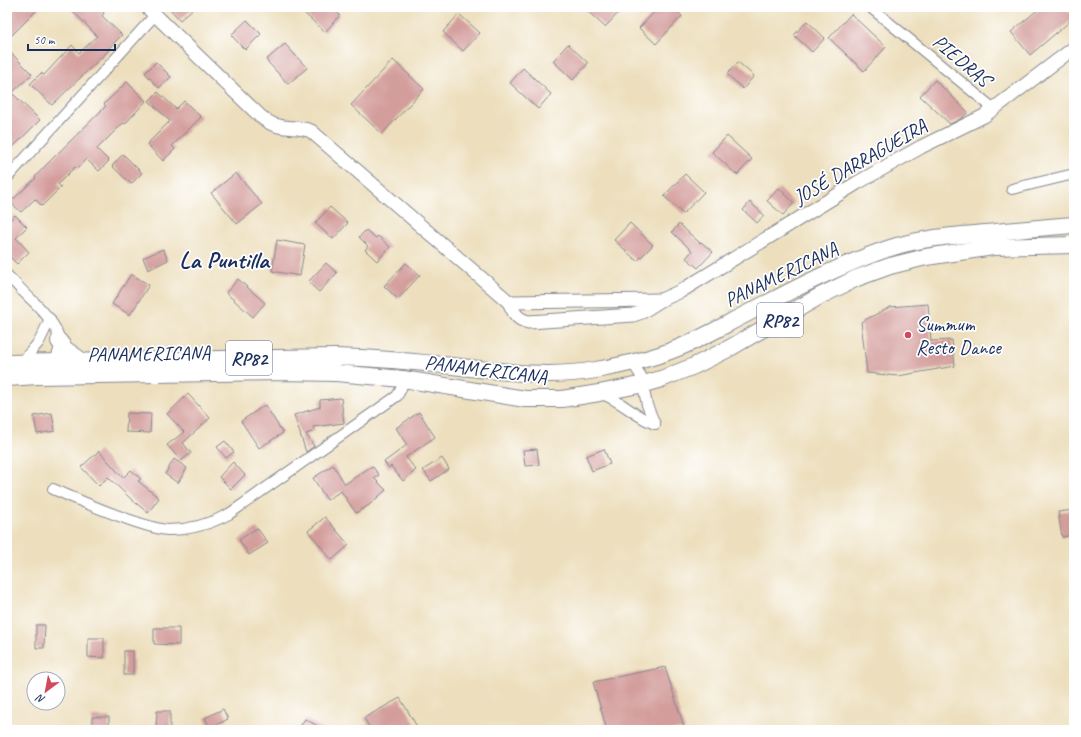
<svg xmlns="http://www.w3.org/2000/svg" width="1081" height="737" font-family="Caveat,sans-serif">
<rect width="100%" height="100%" fill="#fff"/>
<filter id="ink" filterUnits="userSpaceOnUse"><feTurbulence type="fractalNoise" baseFrequency=".025" numOctaves="2"/><feDisplacementMap in="SourceGraphic" scale="8" xChannelSelector="R" yChannelSelector="G"/><feConvolveMatrix kernelMatrix="1 2 1 2 8 2 1 2 1" color-interpolation-filters="sRGB"/></filter>
<filter id="wash" filterUnits="userSpaceOnUse"><feTurbulence type="fractalNoise" baseFrequency=".012" numOctaves="4" result="noise"/><feDisplacementMap in="SourceGraphic" scale="16" xChannelSelector="R" yChannelSelector="G"/><feGaussianBlur stdDeviation="0.9" result="paint"/><feColorMatrix in="noise" values="0 0 0 0 0 0 0 0 0 0 0 0 0 0 0 0 0 1.4 0 .05"/><feComposite in="paint" operator="in"/></filter>
<g filter="url(#wash)">
<rect width="100%" height="100%" fill="#eddfbd"/>
<g id="blocks">
<g fill="#d39d9b">
<polygon points="7,7 40,7 7,40"/>
<polygon points="69,7 98,7 104,13 102,16 122,35 109,48 110,49 52,105 30,84 41,73 44,75 72,45 79,53 97,36"/>
<polygon points="168,7 195,7 180,20"/>
<polygon points="310,7 331,7 340,15 325,32 304,13"/>
<polygon points="583,7 624,7 605,27"/>
<polygon points="659,7 672,7 682,16 656,44 639,28"/>
<polygon points="1041,7 1065,7 1074,18 1030,55 1011,32"/>
<polygon points="459,14 480,33 463,51 443,32"/>
<polygon points="851,14 886,47 864,71 829,38"/>
<polygon points="247,20 261,34 245,50 231,35"/>
<polygon points="807,21 825,38 812,52 794,35"/>
<polygon points="285,44 307,68 288,84 266,60"/>
<polygon points="568,44 588,63 573,80 553,61"/>
<polygon points="7,49 32,74 12,93 40,120 12,148 7,143"/>
<polygon points="393,60 424,89 382,134 351,105"/>
<polygon points="156,62 171,77 159,88 145,73"/>
<polygon points="738,62 754,76 743,89 727,74"/>
<polygon points="523,68 551,94 538,109 510,83"/>
<polygon points="935,80 968,112 962,118 950,124 920,96"/>
<polygon points="127,82 146,101 125,124 123,123 97,149 109,161 99,171 86,159 77,169 75,167 58,184 61,187 42,206 35,199 21,212 10,202 36,178 35,177 47,164 106,106 104,104"/>
<polygon points="158,92 176,109 184,101 201,117 172,146 175,149 163,161 147,144 170,121 149,101"/>
<polygon points="727,136 752,159 737,175 712,152"/>
<polygon points="123,154 142,173 131,184 112,166"/>
<polygon points="236,173 262,204 237,224 211,193"/>
<polygon points="685,174 704,192 683,214 664,196"/>
<polygon points="779,188 794,203 783,215 767,201"/>
<polygon points="750,202 764,215 757,223 743,210"/>
<polygon points="330,207 348,223 333,239 315,223"/>
<polygon points="15,215 27,227 16,238 29,252 17,264 7,254 7,220 10,220"/>
<polygon points="630,223 653,245 637,261 614,240"/>
<polygon points="679,224 700,243 701,242 713,252 698,268 686,258 692,251 672,232"/>
<polygon points="366,230 376,238 378,236 390,247 377,261 365,250 368,246 359,237"/>
<polygon points="277,240 305,245 300,276 272,271"/>
<polygon points="163,249 168,260 148,270 143,258"/>
<polygon points="326,263 337,273 319,292 308,282"/>
<polygon points="406,263 420,275 398,299 384,286"/>
<polygon points="131,274 149,285 130,315 112,304"/>
<polygon points="238,279 265,303 253,317 226,293"/>
<polygon points="928,304 931,341 952,340 955,366 898,376 867,373 861,322 890,307"/>
<polygon points="188,394 210,418 183,443 191,453 181,461 167,445 184,432 167,414"/>
<polygon points="341,398 344,423 313,427 315,431 306,434 314,446 306,452 294,415 320,407 320,400"/>
<polygon points="265,405 283,433 259,448 241,421"/>
<polygon points="419,412 435,437 406,457 416,470 403,481 391,466 389,468 384,462 407,445 396,428"/>
<polygon points="52,413 55,431 37,434 34,416"/>
<polygon points="127,413 151,414 150,433 126,432"/>
<polygon points="225,441 234,452 226,458 217,447"/>
<polygon points="537,449 539,465 525,466 523,450"/>
<polygon points="604,449 610,464 592,471 586,456"/>
<polygon points="99,451 123,478 131,470 141,479 138,481 159,498 148,513 131,499 108,477 99,486 81,467"/>
<polygon points="442,458 449,469 431,481 423,470"/>
<polygon points="174,459 187,468 178,483 165,474"/>
<polygon points="233,462 245,475 231,489 219,477"/>
<polygon points="333,465 345,484 372,466 379,475 374,478 386,490 369,505 356,513 341,491 327,500 313,478"/>
<polygon points="1073,510 1074,535 1062,537 1058,512"/>
<polygon points="325,517 349,545 332,560 308,531"/>
<polygon points="257,528 268,543 249,555 239,540"/>
<polygon points="36,625 45,625 44,648 36,648"/>
<polygon points="154,628 179,628 179,645 154,644"/>
<polygon points="88,638 104,638 104,658 88,657"/>
<rect x="124" y="651" width="9" height="24"/>
<polygon points="665,667 685,730 607,730 593,682"/>
<polygon points="400,698 419,730 371,730 364,718"/>
<polygon points="223,709 228,719 210,728 205,718"/>
<polygon points="157,711 170,711 170,728 156,728"/>
<rect x="92" y="717" width="17" height="13"/>
<polygon points="305,719 325,730 298,730"/>
</g>
</g>
</g>
<g filter="url(#ink)">
<use href="#blocks" fill-opacity="0" stroke="#84878e" stroke-width="1"/>
<g fill="none" stroke-linecap="round" stroke-linejoin="round">
<g stroke="#84878e" stroke-width="12">
<g id="minor">
<polyline points="870,7 994,109"/>
<polyline points="7,178 155,15"/>
<polyline points="1012,189 1074,174"/>
<path d="M7,275C16,284 24,293 33,301C50,318 72,341 51,365"/>
<polyline points="22,362 39,342 50,319"/>
<polyline points="632,362 641,376 647,405 655,424"/>
<path d="M602,394C622,401 635,417 655,424"/>
<path d="M53,489C78,500 104,511 130,520C142,524 155,529 168,530C190,530 210,524 229,514L397,396L401,389L403,379"/>
</g>
</g>
<g stroke="#84878e" stroke-width="15">
<g id="tertiary">
<path d="M147,7L260,116C266,121 272,125 279,126C291,129 298,126 311,131L509,302C514,313 517,320 529,322L633,315L642,312L661,300L681,291L857,183L921,147L984,116L1074,48"/>
<polyline points="509,302 661,300"/>
</g>
</g>
<g stroke="#84878e" stroke-width="18">
<g id="primary">
<polyline points="59,341 65,349 82,361"/>
<path d="M7,363L334,357C377,358 419,362 461,367C506,372 551,378 596,370C624,365 652,359 678,348C703,338 726,324 750,312C794,289 840,265 887,249C919,238 952,236 986,233C1015,230 1045,227 1074,225"/>
<polyline points="7,378 37,376 283,372 336,373 403,379 525,399 562,399 599,393 644,384 661,379 694,366 728,349 820,296 857,278 890,266 926,257 993,247 1074,245"/>
</g>
</g>
<use href="#minor" stroke="#fff" stroke-width="10"/>
<use href="#tertiary" stroke="#fff" stroke-width="13"/>
<use href="#primary" stroke="#fff" stroke-width="16"/>
</g>
</g>
<circle fill="#d1495b" stroke="#fff" stroke-width="1.5" cx="908" cy="335" r="4"/>
<g text-anchor="middle" stroke-width="3.5" stroke-linejoin="round" paint-order="stroke">
<g fill="#fff" stroke="#5f6d8e" stroke-width="1">
<rect x="757" y="303" width="46" height="34" rx="3"/>
<rect x="226" y="341" width="46" height="34" rx="3"/>
</g>
<g font-size="19" font-weight="bold" fill="#1b2f5e">
<text x="780" y="327">RP82</text>
<text x="249" y="365">RP82</text>
</g>
<g font-size="20" fill="#1b2f5e" stroke="#fff">
<text transform="translate(962 60) rotate(40)" y="7">PIEDRAS</text>
<text transform="translate(860 161) rotate(-30)" y="7">JOSÉ DARRAGUEIRA</text>
<text transform="translate(781 274) rotate(-26)" y="7">PANAMERICANA</text>
<text transform="translate(149 353) rotate(-1)" y="7">PANAMERICANA</text>
<text transform="translate(486 369) rotate(7)" y="7">PANAMERICANA</text>
</g>
<g font-size="20" fill="#1b2f5e" stroke="#fff" text-anchor="start">
<text x="916" y="331">Summum<tspan x="916" dy="23">Resto Dance</tspan></text>
</g>
<g font-size="24" font-weight="bold" fill="#1b2f5e" stroke="#fff">
<text x="224" y="268">La Puntilla</text>
</g>
</g>
<rect width="1081" height="737" fill="none" stroke="#fff" stroke-width="24"/>
<g transform="translate(46 691) rotate(212)"><circle r="19" fill="#ffffff" stroke="#a4acbf"/>
<path d="M0-3L7 15L0 10L-7 15Z" fill="#d1495b"/>
<text y="-6" font-size="11" font-weight="bold" text-anchor="middle" fill="#1b2f5e">N</text>
</g>
<path d="M28 44v6h87v-6" fill="none" stroke="#1b2f5e" stroke-width="2"/>
<text x="34" y="44" font-size="12" fill="#1b2f5e" stroke="#ffffff" stroke-width="3" paint-order="stroke">50 m</text>
</svg>
